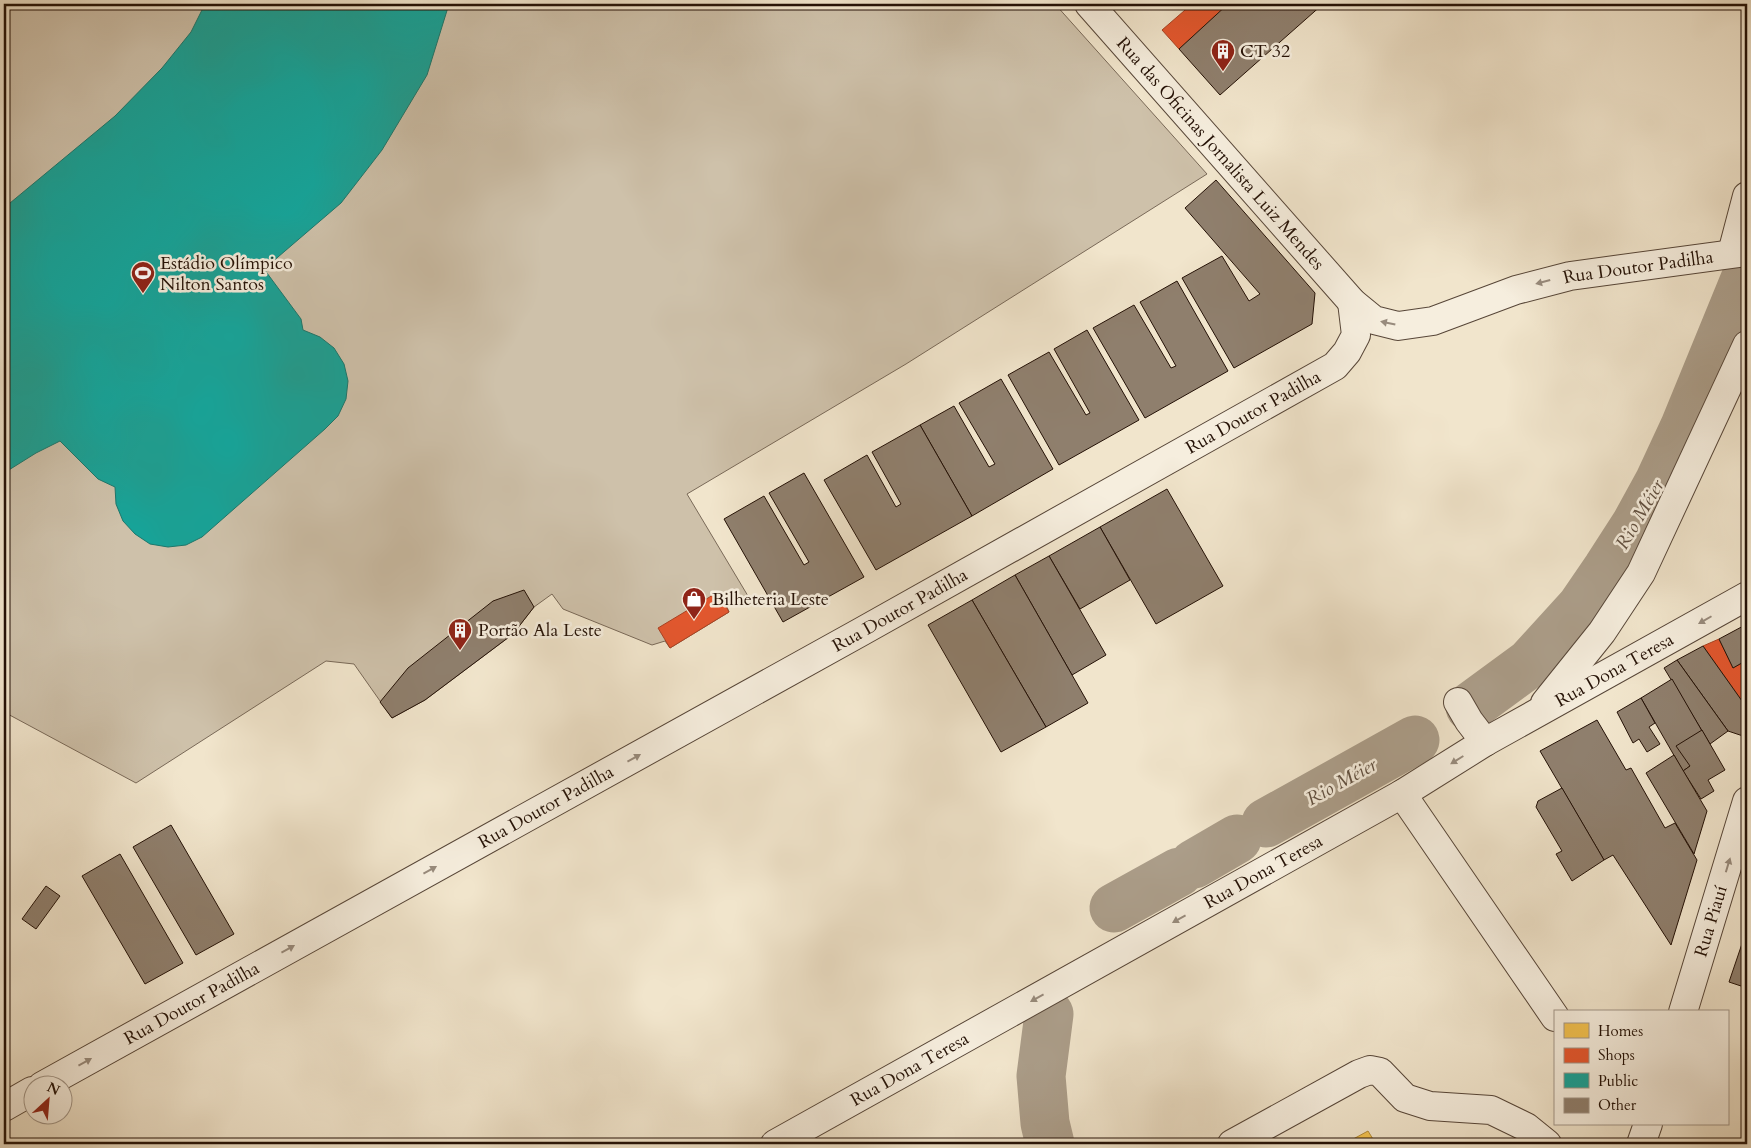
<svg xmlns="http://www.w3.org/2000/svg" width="1751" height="1148" font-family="Cardo,serif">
<rect width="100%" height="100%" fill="#f1e5cc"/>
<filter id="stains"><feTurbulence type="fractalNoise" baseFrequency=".004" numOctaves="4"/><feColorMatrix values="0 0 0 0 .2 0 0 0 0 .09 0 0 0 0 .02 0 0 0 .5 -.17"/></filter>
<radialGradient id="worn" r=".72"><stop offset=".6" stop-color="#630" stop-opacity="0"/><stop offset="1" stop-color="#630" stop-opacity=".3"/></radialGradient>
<polygon fill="#cec1aa" stroke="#796958" points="4,4 1055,4 1207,174 906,364 687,494 748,596 727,607 729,612 670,648 665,641 652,645 563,609 552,594 534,607 513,634 425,700 392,718 354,664 326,661 136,783 4,712"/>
<polygon fill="#f2c14e" stroke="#b48c38" points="1368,1131 1376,1144 1344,1144"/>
<g fill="#e4572e" stroke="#aa4222">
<polygon points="1192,4 1228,4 1179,49 1162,30"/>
<polygon points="718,592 729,612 670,648 658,628"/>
<polygon points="1719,639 1733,668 1747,660 1747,708 1703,646"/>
</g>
<polygon fill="#17a398" stroke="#1b776c" points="205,4 449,4 427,75 382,150 341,203 264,269 301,319 303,330 320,337 334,348 344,364 348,381 346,399 338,416 325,429 202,537 186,545 168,547 150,544 135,534 123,521 116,504 115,487 98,479 60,441 36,453 4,473 4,208 115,116 162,68 191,32"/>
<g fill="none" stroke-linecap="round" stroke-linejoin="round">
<g stroke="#ab9d89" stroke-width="49">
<polyline points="1470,707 1530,663 1581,607 1607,569 1636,524 1659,482 1685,426 1746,277"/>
<polyline points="1266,823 1415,740"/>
<polyline points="1194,864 1237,839"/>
<polyline points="1114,908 1179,872"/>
<polyline points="1049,1014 1041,1076 1045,1123 1050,1144"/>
</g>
</g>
<g fill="#8f7f6d" stroke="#241106">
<polygon points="1228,4 1323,4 1220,95 1179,49"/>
<polygon points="1216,180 1315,293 1312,324 1234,368 1182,278 1222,256 1249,301 1260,294 1185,208"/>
<polygon points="1177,281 1228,371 1145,418 1093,328 1134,305 1171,368 1176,366 1140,302"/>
<polygon points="1087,330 1139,420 1059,465 1008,375 1049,352 1086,415 1090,413 1054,349"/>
<polygon points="1001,379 1053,469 972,516 920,425 954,406 989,467 995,464 959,403"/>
<polygon points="920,425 972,516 876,570 824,480 867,455 896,507 901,504 872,452"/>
<polygon points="804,473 864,577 783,622 724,519 764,496 804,565 809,562 769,493"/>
<polygon points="1167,489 1223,586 1156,624 1100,527"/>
<polygon points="1100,527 1130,580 1080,609 1049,556"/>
<polygon points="1049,556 1106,655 1072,675 1015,575"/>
<polygon points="1015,575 1088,703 1046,727 972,600"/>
<polygon points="524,590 534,607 513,634 425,700 392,718 380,702 408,668 493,601"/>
<polygon points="972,600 1046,727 1001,752 928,625"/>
<polygon points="1747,624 1747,660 1733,668 1719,639"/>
<polygon points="1703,646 1747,708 1747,723 1743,736 1728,731 1677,660"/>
<polygon points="1677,660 1728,731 1710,744 1664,668"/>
<polygon points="1672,679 1713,750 1683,771 1641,698"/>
<polygon points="1641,698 1655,723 1649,727 1660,744 1647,752 1639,739 1633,743 1617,712"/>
<polygon points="1597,720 1626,770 1631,768 1665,828 1675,823 1697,860 1671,945 1613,855 1604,860 1540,751"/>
<polygon points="1702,730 1725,770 1708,780 1714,791 1701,799 1683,771 1690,766 1676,746"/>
<polygon points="1674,755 1707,811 1694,854 1646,773"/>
<polygon points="1562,788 1604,860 1572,881 1556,854 1562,851 1536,807 1538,801"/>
<polygon points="171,825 234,934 196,955 133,847"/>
<polygon points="120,854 183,963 145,984 82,876"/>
<polygon points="46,886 60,896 36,929 22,919"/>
<polygon points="1747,929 1747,988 1729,982"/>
</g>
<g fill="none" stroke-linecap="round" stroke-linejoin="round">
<g stroke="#574638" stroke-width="30">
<g id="minor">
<path id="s1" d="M1089,4L1352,302L1374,320L1398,326L1433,321L1516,290L1570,276L1747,252"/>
<polyline points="1732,253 1747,196"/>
<polyline points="1458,702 1469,721 1485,742"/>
<polyline points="1545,703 1602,632 1641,573 1747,345"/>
<polyline points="1402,794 1555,1017"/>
<path id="s2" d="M1683,1012L1747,801"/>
<path id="s3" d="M42,1086L859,633L1335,366L1347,352L1356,335L1352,302"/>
<polyline points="4,1107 32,1091"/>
<path id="s4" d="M775,1144L1402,794L1485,742L1747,596"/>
<polyline points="1232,1144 1359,1074 1370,1070 1380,1072 1405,1098 1430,1106 1491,1110 1526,1127 1547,1144"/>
<polyline points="1641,1144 1648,1124"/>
</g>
</g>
<use href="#minor" stroke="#f6eede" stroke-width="28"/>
</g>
<defs><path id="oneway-solid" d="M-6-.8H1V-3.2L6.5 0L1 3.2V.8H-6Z" transform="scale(1.25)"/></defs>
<g fill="#988b7d">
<use href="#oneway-solid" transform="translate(1543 282) rotate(165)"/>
<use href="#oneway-solid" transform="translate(1388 323) rotate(-168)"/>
<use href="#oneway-solid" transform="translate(1705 620) rotate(150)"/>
<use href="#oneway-solid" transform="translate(634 758) rotate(-29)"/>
<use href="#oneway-solid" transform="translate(1457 760) rotate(148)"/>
<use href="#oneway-solid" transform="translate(1728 865) rotate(-73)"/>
<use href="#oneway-solid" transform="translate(430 870) rotate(-29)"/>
<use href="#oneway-solid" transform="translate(1179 919) rotate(151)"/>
<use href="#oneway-solid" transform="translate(288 949) rotate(-29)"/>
<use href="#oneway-solid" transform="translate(1037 998) rotate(151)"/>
<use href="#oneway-solid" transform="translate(85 1062) rotate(-29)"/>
</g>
<defs>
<g id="building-pin" transform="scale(1.25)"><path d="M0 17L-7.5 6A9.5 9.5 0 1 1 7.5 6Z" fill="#8f2418" stroke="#f6eede"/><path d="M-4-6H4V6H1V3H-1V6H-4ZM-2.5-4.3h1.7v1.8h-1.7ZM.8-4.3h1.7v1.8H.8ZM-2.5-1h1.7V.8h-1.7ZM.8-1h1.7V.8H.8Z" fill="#fff"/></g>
<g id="stadium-pin" transform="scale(1.25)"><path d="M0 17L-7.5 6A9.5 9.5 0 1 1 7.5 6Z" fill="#8f2418" stroke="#f6eede"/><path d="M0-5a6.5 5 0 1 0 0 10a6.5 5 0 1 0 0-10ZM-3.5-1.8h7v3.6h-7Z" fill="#fff"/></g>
<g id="shop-pin" transform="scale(1.25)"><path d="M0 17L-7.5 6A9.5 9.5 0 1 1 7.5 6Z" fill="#8f2418" stroke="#f6eede"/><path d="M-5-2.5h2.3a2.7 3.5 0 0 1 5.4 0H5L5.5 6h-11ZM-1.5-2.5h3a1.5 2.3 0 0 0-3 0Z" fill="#fff"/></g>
</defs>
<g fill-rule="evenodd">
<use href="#building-pin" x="1223" y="51"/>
<use href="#stadium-pin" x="143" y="273"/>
<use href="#shop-pin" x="694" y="599"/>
<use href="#building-pin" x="460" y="630"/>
</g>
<g text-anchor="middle" stroke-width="5" stroke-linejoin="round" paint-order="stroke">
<g font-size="18" fill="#241106" stroke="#f6eede" text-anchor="start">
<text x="1240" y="57">CT 32</text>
<text x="160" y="269">Estádio Olímpico<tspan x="160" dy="21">Nilton Santos</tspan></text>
<text x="712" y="605">Bilheteria Leste</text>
<text x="478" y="636">Portão Ala Leste</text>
</g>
<g font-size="18" fill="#241106" stroke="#f6eede">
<text dy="6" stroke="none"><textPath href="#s1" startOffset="199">Rua das Oficinas Jornalista Luiz Mendes</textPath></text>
<text dy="6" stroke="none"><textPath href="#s1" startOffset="699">Rua Doutor Padilha</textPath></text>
<text dy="6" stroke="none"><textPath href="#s3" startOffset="1386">Rua Doutor Padilha</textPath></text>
<text dy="6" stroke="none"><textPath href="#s3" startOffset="981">Rua Doutor Padilha</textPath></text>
<text dy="6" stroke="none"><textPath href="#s4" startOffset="964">Rua Dona Teresa</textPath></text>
<text dy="6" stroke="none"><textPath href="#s3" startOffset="576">Rua Doutor Padilha</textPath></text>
<text dy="6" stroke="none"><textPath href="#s4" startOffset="559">Rua Dona Teresa</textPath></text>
<text dy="6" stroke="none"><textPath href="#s2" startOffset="95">Rua Piauí</textPath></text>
<text dy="6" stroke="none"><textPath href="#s3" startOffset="171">Rua Doutor Padilha</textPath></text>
<text dy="6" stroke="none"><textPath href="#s4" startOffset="154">Rua Dona Teresa</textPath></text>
</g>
<g font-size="19" font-style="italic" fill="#615041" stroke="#f6eede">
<text transform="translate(1639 514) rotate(-60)" y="7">Rio Méier</text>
<text transform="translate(1341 781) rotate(-29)" y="7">Rio Méier</text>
</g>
</g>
<rect width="1751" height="1148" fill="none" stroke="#f1e5cc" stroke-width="20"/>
<rect x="5" y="5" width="1741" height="1138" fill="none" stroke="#241106" stroke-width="2.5"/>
<rect x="10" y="10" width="1731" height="1128" fill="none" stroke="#241106"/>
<rect x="1554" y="1010" width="175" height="115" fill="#f6eede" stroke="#a29688"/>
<rect x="1564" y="1023" width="25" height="15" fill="#f2c14e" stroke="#a29688"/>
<text x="1598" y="1036" font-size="15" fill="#241106">Homes</text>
<rect x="1564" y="1048" width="25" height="15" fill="#e4572e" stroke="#a29688"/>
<text x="1598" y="1060" font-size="15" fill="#241106">Shops</text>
<rect x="1564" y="1073" width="25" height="15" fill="#17a398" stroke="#a29688"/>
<text x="1598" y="1086" font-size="15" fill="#241106">Public</text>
<rect x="1564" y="1098" width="25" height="15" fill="#8f7f6d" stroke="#a29688"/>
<text x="1598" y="1110" font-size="15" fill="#241106">Other</text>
<g transform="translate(48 1100) rotate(26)"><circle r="24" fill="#f6eede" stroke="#a29688"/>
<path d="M0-4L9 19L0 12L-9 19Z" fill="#8f2418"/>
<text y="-8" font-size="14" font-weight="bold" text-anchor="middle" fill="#241106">N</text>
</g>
<rect width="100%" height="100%" filter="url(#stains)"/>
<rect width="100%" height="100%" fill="url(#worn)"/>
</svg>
